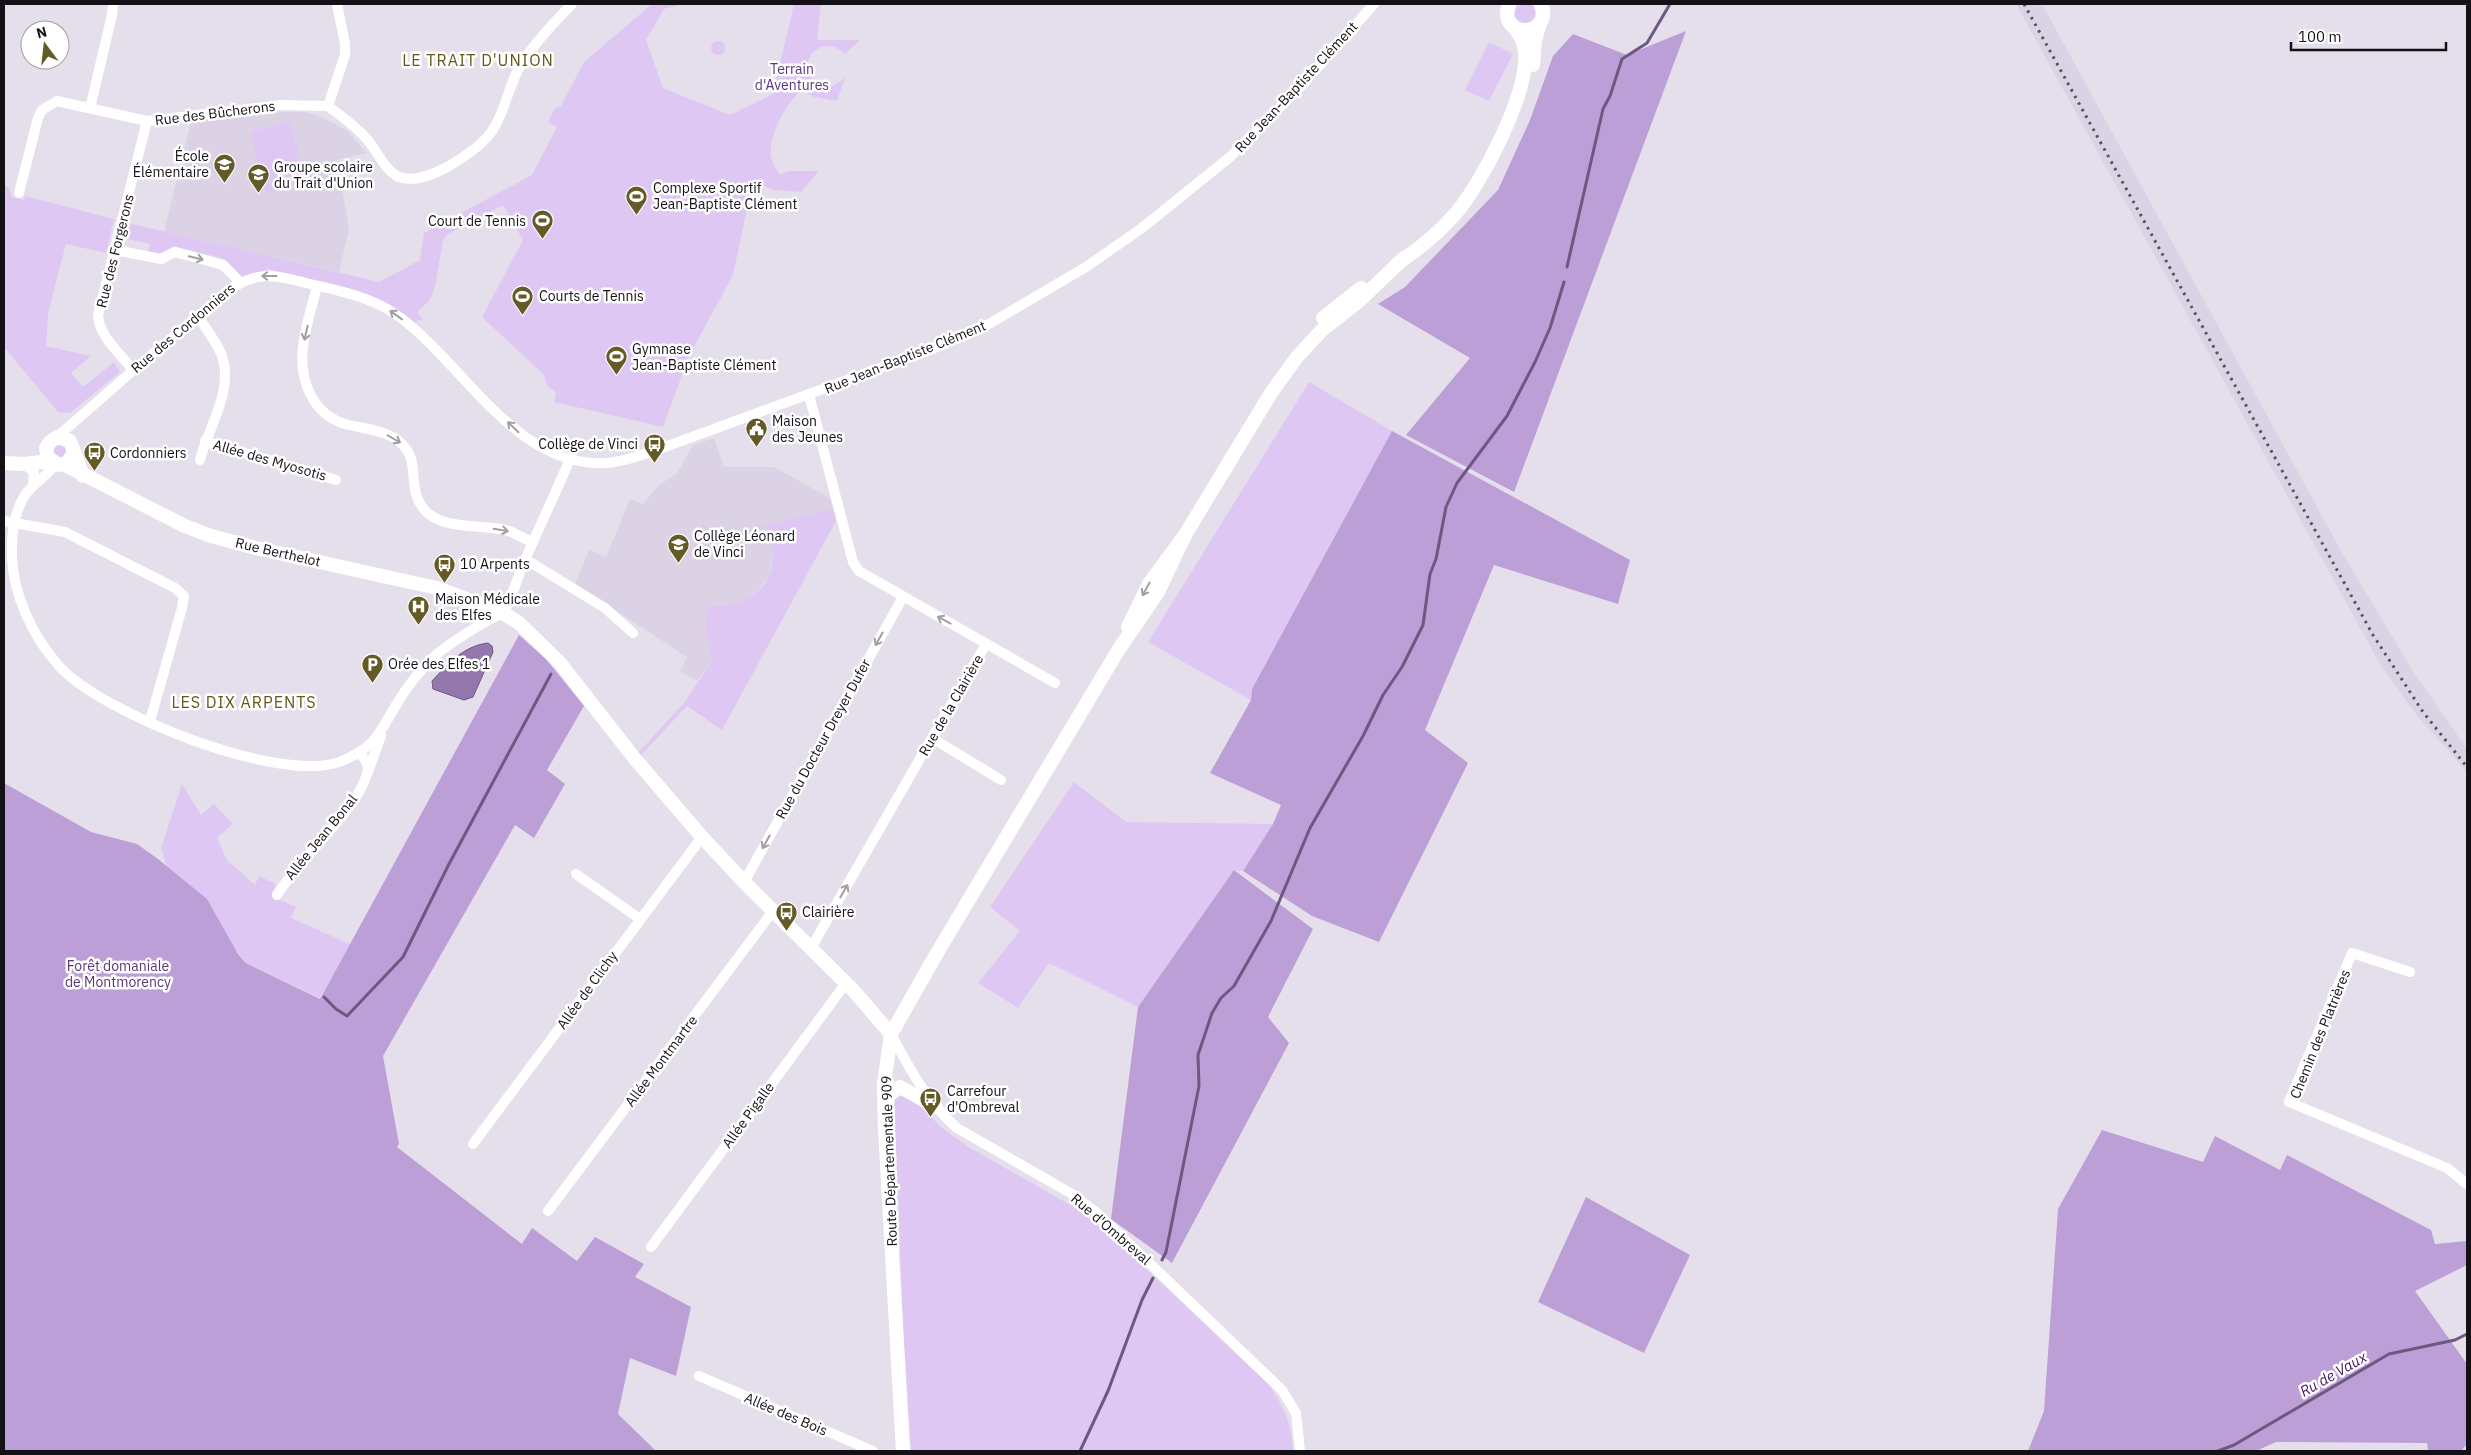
<svg xmlns="http://www.w3.org/2000/svg" width="2471" height="1455" font-family="'IBM Plex Sans',sans-serif">
  <style>
    .built { fill: #dcd2e5 }
    .green { fill: #dec8f3 }
    .forest { fill: #bc9fd7 }
    .water { fill: #9377ad; stroke: #6d587f }
    .lines { fill: none; stroke-linecap: round; stroke-linejoin: round }
    .stream { stroke: #6d587f; stroke-width: 3 }
    .street { stroke: #fff; stroke-width: 10 }
    .secondary { stroke: #fff; stroke-width: 14 }
    .rail { stroke: #57535a; stroke-width: 3; stroke-dasharray: 2.5 5; stroke-linecap: butt }
    .oneway { stroke: #a1a0a1 }
    .labels { text-anchor: middle; dominant-baseline: central; stroke-width: 5; stroke-linejoin: round; paint-order: stroke }
    .park-label { font-size: 14px; fill: #5b3579; stroke: #fff }
    .street-label { font-size: 14px; fill: #131115; stroke: #fff }
    .poi-label { font-size: 14px; fill: #131115; stroke: #fff; text-anchor: start }
    .water-label { font-size: 15px; font-style: italic; fill: #462062; stroke: #fff }
    .quarter-label { font-size: 16px; letter-spacing: 1px; fill: #64581b; stroke: #fff }
  </style>
  <rect width="100%" height="100%" fill="#e5dfeb"/>
  <g class="built">
    <polygon points="2016,4 2042,4 2340,549 2411,668 2467,749 2467,772 2414,712 2380,664"/>
    <polygon points="282,112 305,112 320,116 346,130 367,153 337,160 349,229 339,272 164,232 191,122"/>
    <polygon points="714,438 724,467 774,467 830,498 833,509 763,526 770,538 773,554 769,576 754,596 743,603 728,606 710,605 704,623 712,662 697,681 680,671 687,657 575,584 589,550 606,557 630,499 643,504 658,486 677,473 693,445"/>
  </g>
  <g class="green">
    <circle cx="1525" cy="13" r="10"/>
    <path d="M652,4H683L664,9L646,40L663,88L730,115L773,94L794,4H821L817,40H860L845,54C830,38 805,48 807,71L817,84L833,86L845,78L837,101L814,97L802,90C787,100 765,142 772,160C773,165 777,170 780,174L789,171H819L801,192L774,190L753,181L733,275L689,356L663,427L554,402L556,393L547,385L544,375L482,317L523,240L503,205L448,234L443,240L435,287L430,299L417,313L423,319L415,322L358,291L268,269L243,278L225,259L174,246L158,255L148,253L150,244L124,238L126,231L132,224L379,282L420,260L424,233L532,175L557,127L548,122L555,108L561,106L584,62Z"/>
    <circle cx="718" cy="48" r="7"/>
    <polygon points="1489,42 1513,54 1489,101 1465,90"/>
    <polygon points="290,121 306,182 266,193 250,132"/>
    <polygon points="4,184 10,190 12,197 24,200 25,196 114,219 106,253 66,244 48,313 46,346 91,356 71,373 83,387 114,362 120,372 70,413 58,412 4,347"/>
    <polygon points="1309,382 1392,431 1252,689 1251,700 1148,642"/>
    <circle cx="60" cy="451" r="6"/>
    <path d="M833,509L836,521L722,730L687,706L640,756L638,753L683,704L712,662L704,623L710,605C759,611 789,569 763,526Z"/>
    <polygon points="1074,782 1126,822 1273,824 1243,871 1234,870 1138,1007 1049,963 1018,1008 978,983 1020,931 990,907"/>
    <polygon points="182,784 201,815 214,804 233,824 217,838 227,860 255,885 259,876 276,884 271,896 296,907 291,918 350,944 320,998 247,963 169,874 161,848"/>
    <path d="M900,1095H909L942,1128L967,1146L1072,1206L1108,1233L1269,1385C1284,1406 1292,1425 1293,1451H911L903,1324L894,1098Z"/>
  </g>
  <g class="forest">
    <polygon points="1686,31 1514,492 1406,435 1470,358 1378,304 1405,287 1498,190 1530,120 1553,56 1573,34 1627,55"/>
    <polygon points="1392,431 1630,560 1618,604 1494,565 1425,730 1468,763 1379,942 1312,916 1243,871 1273,824 1281,805 1210,773 1251,700 1252,689"/>
    <polygon points="519,635 546,659 584,706 547,770 565,784 534,838 515,825 383,1056 399,1144 397,1147 522,1244 532,1228 577,1261 595,1237 644,1264 635,1277 691,1307 676,1376 630,1358 618,1414 656,1451 4,1451 4,783 91,832 137,844 158,859 207,899 238,954 246,963 320,999"/>
    <polygon points="1234,870 1313,929 1268,1017 1289,1043 1172,1263 1111,1219 1138,1007"/>
    <polygon points="2102,1130 2203,1162 2215,1136 2280,1170 2287,1155 2431,1230 2435,1244 2467,1241 2467,1265 2415,1291 2467,1364 2467,1444 2461,1451 2428,1451 2427,1443 2276,1442 2256,1451 2028,1451 2044,1411 2058,1209"/>
    <polygon points="1586,1197 1690,1255 1644,1353 1538,1302"/>
  </g>
  <path class="water" d="M488,643L492,646L493,652L473,697L464,700L433,689L432,681C448,664 463,646 488,643Z"/>
  <g class="lines">
    <g class="stream">
      <polyline points="1567,267 1603,109 1610,96 1622,59 1647,43 1670,4"/>
      <polyline points="324,997 336,1009 347,1016 403,957 449,864 551,674"/>
      <polyline points="1162,1260 1166,1252 1199,1086 1198,1055 1212,1013 1221,998 1234,986 1271,921 1310,828 1363,736 1383,695 1402,667 1423,625 1430,574 1436,559 1446,507 1457,483 1507,416 1535,362 1550,328 1564,282"/>
      <polyline points="1080,1451 1108,1391 1142,1300 1153,1278"/>
      <polyline points="2218,1451 2234,1445 2389,1354 2455,1340 2467,1334"/>
    </g>
    <g class="street">
      <path d="M328,106C341,116 355,126 366,138C377,150 383,168 397,176C422,189 478,152 492,131C505,112 508,88 519,68C533,44 553,24 572,4"/>
      <polyline points="328,106 345,55 345,44 337,4"/>
      <polyline points="90,108 112,15 113,4"/>
      <polyline points="19,193 38,118 42,110 57,101 147,121 281,105 328,106"/>
      <polyline points="115,250 161,259 175,252 223,265 240,282"/>
      <path d="M317,286C308,324 291,363 313,399C320,411 332,420 345,424C364,429 388,430 402,444C417,459 411,476 416,494C427,533 474,523 505,530C515,532 523,539 533,542"/>
      <path d="M197,316C206,328 216,341 222,356C234,390 208,428 200,460"/>
      <path d="M133,370C120,353 99,337 98,315L147,121"/>
      <polyline points="809,395 853,562 859,571 1055,683"/>
      <path d="M57,437L137,367L228,291C256,270 275,275 306,283C335,290 363,295 389,310C409,322 425,338 441,355C486,401 534,467 606,463C622,462 636,457 651,452L940,346L989,324L1086,267L1142,228L1230,157L1301,86L1374,4"/>
      <polyline points="205,441 336,480"/>
      <path d="M55,463C49,475 41,478 32,487C15,503 11,533 12,556C13,595 33,637 59,666C101,713 282,786 342,761C378,746 379,732 398,702C408,685 421,669 436,655C452,641 472,630 490,619C494,617 501,615 503,613C509,606 518,576 523,565C538,529 555,495 570,459"/>
      <polyline points="24,464 34,472 33,486"/>
      <polyline points="4,521 65,532 175,588 184,596 182,608 150,721"/>
      <polyline points="525,559 605,608 633,633"/>
      <polyline points="932,738 1001,780"/>
      <polyline points="368,772 381,736"/>
      <polyline points="576,874 640,919"/>
      <polyline points="744,882 903,597"/>
      <path d="M277,895C300,858 356,812 367,774C370,765 365,759 359,753"/>
      <polyline points="811,948 986,644"/>
      <polyline points="2410,972 2352,953 2289,1102 2447,1168 2467,1184"/>
      <path d="M891,1034C909,1068 928,1103 957,1128L1072,1194L1097,1213L1282,1390L1296,1413L1300,1451"/>
      <polyline points="473,1144 702,837"/>
      <polyline points="548,1211 773,911"/>
      <polyline points="651,1247 846,983"/>
      <polyline points="699,1376 873,1451"/>
    </g>
    <g class="secondary">
      <path d="M1509,4C1496,40 1555,37 1541,4"/>
      <polyline points="1533,65 1535,40 1540,23"/>
      <path d="M1398,263C1419,249 1439,233 1456,213C1482,183 1528,94 1525,54C1525,43 1520,34 1513,26"/>
      <polyline points="1323,318 1361,288"/>
      <polyline points="74,453 67,463 59,465 48,458 46,448 50,442 57,437 70,441 83,476"/>
      <polyline points="4,463 24,464 51,461"/>
      <polyline points="63,464 185,526 211,536 256,548 437,588 503,613 519,623 560,663 635,759 702,837 744,882 853,990 891,1034"/>
      <polyline points="1128,627 1149,584 1185,535 1271,393 1297,357 1322,330 1359,301 1404,258"/>
      <polyline points="887,1106 888,1096 900,1087 936,1107"/>
      <polyline points="903,1451 885,1129 884,1084 891,1034 937,953 1119,649 1158,592 1185,535"/>
    </g>
    <polyline class="rail" points="2024,4 2373,635 2423,712 2467,767"/>
  </g>
  <defs><path id="oneway-shaft" d="M-6 0H5M1.5-3L5.5 0L1.5 3" fill="none" stroke-width="1.6" stroke-linecap="round" stroke-linejoin="round" transform="scale(1.25)"/></defs>
  <g class="oneway">
    <use href="#oneway-shaft" transform="translate(196 258) rotate(14)"/>
    <use href="#oneway-shaft" transform="translate(269 276) rotate(180)"/>
    <use href="#oneway-shaft" transform="translate(396 315) rotate(-144)"/>
    <use href="#oneway-shaft" transform="translate(306 333) rotate(103)"/>
    <use href="#oneway-shaft" transform="translate(513 427) rotate(-136)"/>
    <use href="#oneway-shaft" transform="translate(394 439) rotate(30)"/>
    <use href="#oneway-shaft" transform="translate(501 530) rotate(9)"/>
    <use href="#oneway-shaft" transform="translate(1146 589) rotate(119)"/>
    <use href="#oneway-shaft" transform="translate(944 620) rotate(-151)"/>
    <use href="#oneway-shaft" transform="translate(879 639) rotate(119)"/>
    <use href="#oneway-shaft" transform="translate(766 842) rotate(119)"/>
    <use href="#oneway-shaft" transform="translate(844 891) rotate(-60)"/>
  </g>
  <defs>
    <symbol id="school-pin" viewBox="-11 -11 22 30"><path d="M0 17L-7.5 6A9.5 9.5 0 1 1 7.5 6Z" fill="#645a26" stroke="#fff"/><path d="M0-5L7-2L0 1L-7-2ZM-4 1L0 2.5L4 1V4Q0 6-4 4Z" fill="#fff"/></symbol>
    <symbol id="stadium-pin" viewBox="-11 -11 22 30"><path d="M0 17L-7.5 6A9.5 9.5 0 1 1 7.5 6Z" fill="#645a26" stroke="#fff"/><path d="M0-5a6.5 5 0 1 0 0 10a6.5 5 0 1 0 0-10ZM-3.5-1.8h7v3.6h-7Z" fill="#fff"/></symbol>
    <symbol id="civic-pin" viewBox="-11 -11 22 30"><path d="M0 17L-7.5 6A9.5 9.5 0 1 1 7.5 6Z" fill="#645a26" stroke="#fff"/><path d="M-.6-6.5H3V-4.5H.6V-3L4-1V1h2V6H-6V1h2V-1L-.6-3ZM-1.2 2.5V6h2.4V2.5Z" fill="#fff"/></symbol>
    <symbol id="bus-pin" viewBox="-11 -11 22 30"><path d="M0 17L-7.5 6A9.5 9.5 0 1 1 7.5 6Z" fill="#645a26" stroke="#fff"/><path d="M-5-6H5V4H4V6H2V4H-2V6H-4V4H-5ZM-3.5-4V0h7V-4ZM-3.5 1.2v1.5H-2V1.2ZM2 1.2v1.5H3.5V1.2Z" fill="#fff"/></symbol>
    <symbol id="hospital-pin" viewBox="-11 -11 22 30"><path d="M0 17L-7.5 6A9.5 9.5 0 1 1 7.5 6Z" fill="#645a26" stroke="#fff"/><path d="M-5-5h3v3.5h4V-5h3V5h-3V1.5h-4V5h-3Z" fill="#fff"/></symbol>
    <symbol id="parking-pin" viewBox="-11 -11 22 30"><path d="M0 17L-7.5 6A9.5 9.5 0 1 1 7.5 6Z" fill="#645a26" stroke="#fff"/><path d="M-3.5-5.5H1a3.5 3.5 0 0 1 0 7H-1V5.5H-3.5ZM-1-3.4V-.6H.8a1.4 1.4 0 0 0 0-2.8Z" fill="#fff"/></symbol>
  </defs>
  <g fill-rule="evenodd">
    <use href="#school-pin" x="212" y="152" width="25" height="34"/>
    <use href="#school-pin" x="246" y="162" width="25" height="34"/>
    <use href="#stadium-pin" x="624" y="184" width="25" height="34"/>
    <use href="#stadium-pin" x="530" y="208" width="25" height="34"/>
    <use href="#stadium-pin" x="510" y="284" width="25" height="34"/>
    <use href="#stadium-pin" x="604" y="344" width="25" height="34"/>
    <use href="#civic-pin" x="744" y="416" width="25" height="34"/>
    <use href="#bus-pin" x="642" y="432" width="25" height="34"/>
    <use href="#bus-pin" x="82" y="440" width="25" height="34"/>
    <use href="#school-pin" x="666" y="532" width="25" height="34"/>
    <use href="#bus-pin" x="432" y="552" width="25" height="34"/>
    <use href="#hospital-pin" x="406" y="594" width="25" height="34"/>
    <use href="#parking-pin" x="360" y="652" width="25" height="34"/>
    <use href="#bus-pin" x="774" y="900" width="25" height="34"/>
    <use href="#bus-pin" x="918" y="1086" width="25" height="34"/>
  </g>
  <g class="labels">
    <g class="park-label">
      <text x="792" y="69">Terrain<tspan x="792" dy="16">d'Aventures</tspan></text>
      <text x="118" y="966">Forêt domaniale<tspan x="118" dy="16">de Montmorency</tspan></text>
    </g>
    <g class="street-label">
      <text transform="translate(1296 87) rotate(-47)">Rue Jean-Baptiste Clément</text>
      <text transform="translate(215 113) rotate(-7)">Rue des Bûcherons</text>
      <text transform="translate(115 251) rotate(-76)">Rue des Forgerons</text>
      <text transform="translate(183 328) rotate(-40)">Rue des Cordonniers</text>
      <text transform="translate(905 357) rotate(-22)">Rue Jean-Baptiste Clément</text>
      <text transform="translate(270 460) rotate(16)">Allée des Myosotis</text>
      <text transform="translate(278 552) rotate(13)">Rue Berthelot</text>
      <text transform="translate(951 705) rotate(-60)">Rue de la Clairière</text>
      <text transform="translate(823 739) rotate(-61)">Rue du Docteur Dreyer Dufer</text>
      <text transform="translate(321 837) rotate(-51)">Allée Jean Bonal</text>
      <text transform="translate(587 990) rotate(-54)">Allée de Clichy</text>
      <text transform="translate(2320 1034) rotate(-68)">Chemin des Platrières</text>
      <text transform="translate(661 1061) rotate(-53)">Allée Montmartre</text>
      <text transform="translate(748 1115) rotate(-54)">Allée Pigalle</text>
      <text transform="translate(889 1161) rotate(-92)">Route Départementale 909</text>
      <text transform="translate(1111 1229) rotate(41)">Rue d'Ombreval</text>
      <text transform="translate(786 1414) rotate(23)">Allée des Bois</text>
    </g>
    <g class="poi-label">
      <text x="209" y="156" text-anchor="end">École<tspan x="209" dy="16">Élémentaire</tspan></text>
      <text x="274" y="167">Groupe scolaire<tspan x="274" dy="16">du Trait d'Union</tspan></text>
      <text x="653" y="188">Complexe Sportif<tspan x="653" dy="16">Jean-Baptiste Clément</tspan></text>
      <text x="526" y="221" text-anchor="end">Court de Tennis</text>
      <text x="539" y="296">Courts de Tennis</text>
      <text x="632" y="349">Gymnase<tspan x="632" dy="16">Jean-Baptiste Clément</tspan></text>
      <text x="772" y="421">Maison<tspan x="772" dy="16">des Jeunes</tspan></text>
      <text x="638" y="444" text-anchor="end">Collège de Vinci</text>
      <text x="110" y="453">Cordonniers</text>
      <text x="694" y="536">Collège Léonard<tspan x="694" dy="16">de Vinci</tspan></text>
      <text x="460" y="564">10 Arpents</text>
      <text x="435" y="599">Maison Médicale<tspan x="435" dy="16">des Elfes</tspan></text>
      <text x="388" y="664">Orée des Elfes 1</text>
      <text x="802" y="912">Clairière</text>
      <text x="947" y="1091">Carrefour<tspan x="947" dy="16">d'Ombreval</tspan></text>
    </g>
    <g class="water-label">
      <text transform="translate(2333 1374) rotate(-30)">Ru de Vaux</text>
    </g>
    <g class="quarter-label">
      <text x="478" y="60">LE TRAIT D'UNION</text>
      <text x="244" y="702">LES DIX ARPENTS</text>
    </g>
  </g>
  <rect width="2471" height="1455" fill="none" stroke="#131115" stroke-width="10"/>
  <g transform="translate(45 45) rotate(345)"><circle r="24" fill="#ffffff" stroke="#a1a0a1"/>
  <path d="M0-4L9 19L0 12L-9 19Z" fill="#645a26"/>
  <text y="-8" font-size="14" font-weight="bold" text-anchor="middle" fill="#131115">N</text>
  </g>
  <path d="M2291 42v8h155v-8" fill="none" stroke="#131115" stroke-width="2.5"/>
  <text x="2298" y="42" font-size="15" fill="#131115" stroke="#ffffff" stroke-width="4" paint-order="stroke">100 m</text>
</svg>
